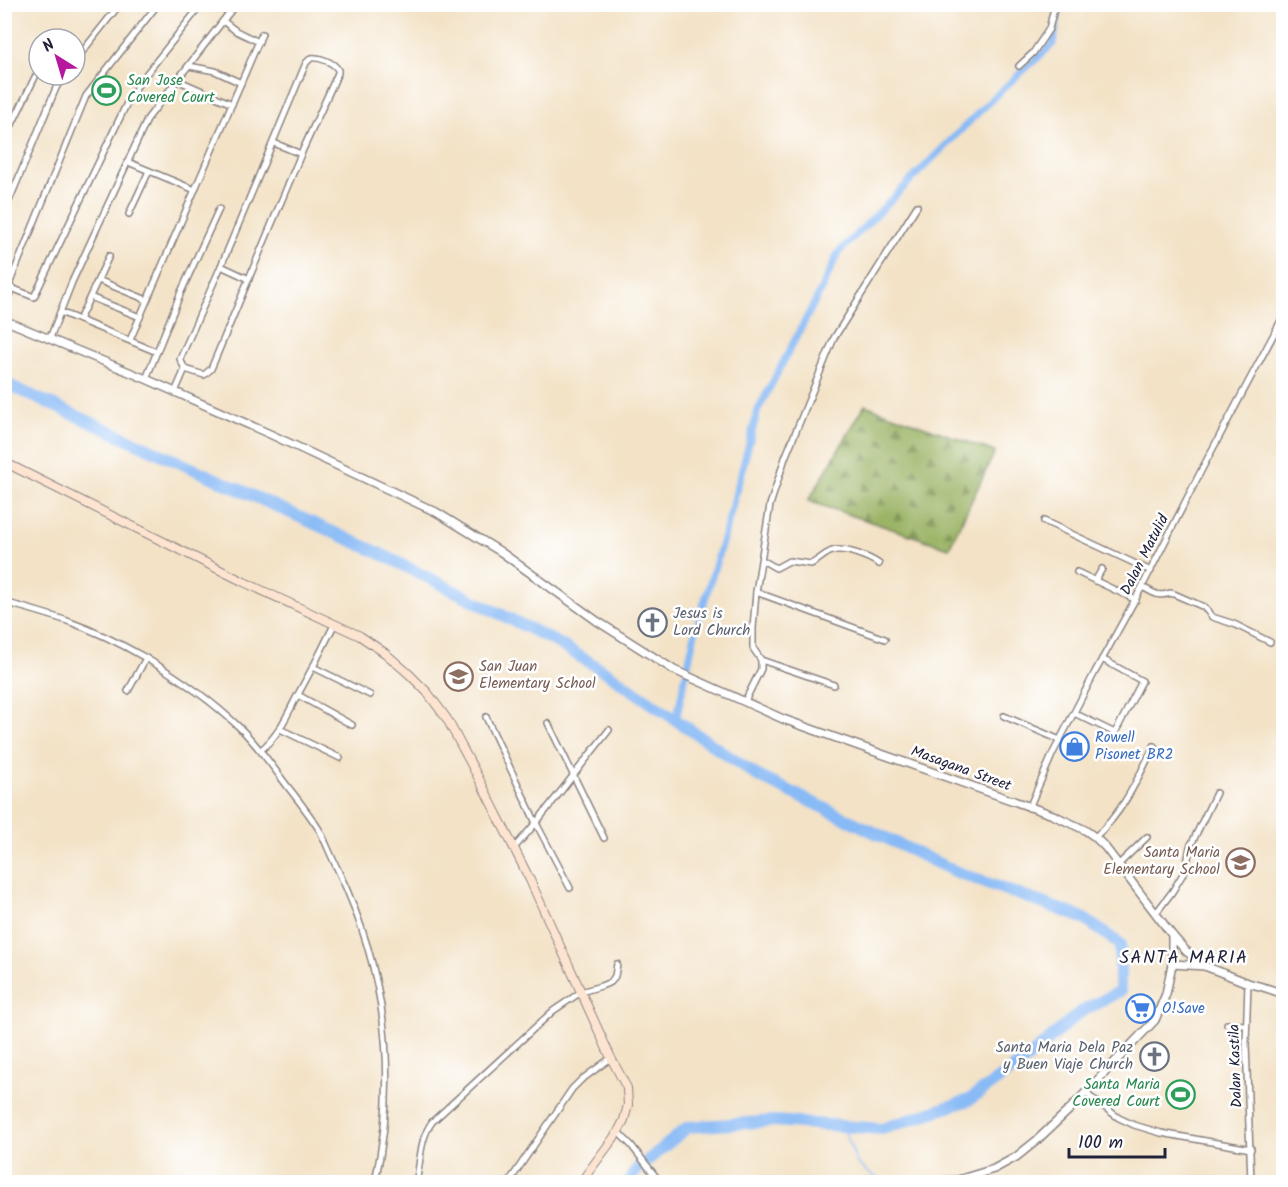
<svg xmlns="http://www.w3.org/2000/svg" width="1288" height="1187" font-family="Kalam,sans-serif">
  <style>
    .forest { fill: url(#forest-firs); stroke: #5e6b50; stroke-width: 1.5 }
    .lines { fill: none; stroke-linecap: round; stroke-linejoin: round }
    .stream { stroke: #88baf5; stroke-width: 2 }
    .canal { stroke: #88baf5; stroke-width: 7 }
    .river { stroke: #88baf5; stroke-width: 12 }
    .minor-casing { stroke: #8a8280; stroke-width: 8 }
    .tertiary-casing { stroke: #8a8280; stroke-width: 10 }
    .secondary-casing { stroke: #8a8280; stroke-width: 10 }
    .minor { stroke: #fff; stroke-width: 5 }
    .tertiary { stroke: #fff; stroke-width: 7 }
    .secondary { stroke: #fde4d1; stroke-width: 8 }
    .labels { text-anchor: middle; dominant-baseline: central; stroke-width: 5; stroke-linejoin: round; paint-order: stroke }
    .leisure-label { font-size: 15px; fill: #27864d; stroke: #fff; text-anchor: start }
    .street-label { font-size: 15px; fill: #22223b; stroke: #fff }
    .worship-label { font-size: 15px; fill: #5b616d; stroke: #fff; text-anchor: start }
    .education-label { font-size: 15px; fill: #785e54; stroke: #fff; text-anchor: start }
    .shop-label { font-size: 15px; fill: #366cbe; stroke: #fff; text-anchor: start }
    .quarter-label { font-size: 18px; letter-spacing: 1.5px; fill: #22223b; stroke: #fff }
  </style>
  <defs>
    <pattern id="forest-firs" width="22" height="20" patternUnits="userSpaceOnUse" patternTransform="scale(1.5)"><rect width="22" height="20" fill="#9bb466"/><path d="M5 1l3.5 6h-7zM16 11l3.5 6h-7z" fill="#7e9255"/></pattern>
  </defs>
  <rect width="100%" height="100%" fill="#fff"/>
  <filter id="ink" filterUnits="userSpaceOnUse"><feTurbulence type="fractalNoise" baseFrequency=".0167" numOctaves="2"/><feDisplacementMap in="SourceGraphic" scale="12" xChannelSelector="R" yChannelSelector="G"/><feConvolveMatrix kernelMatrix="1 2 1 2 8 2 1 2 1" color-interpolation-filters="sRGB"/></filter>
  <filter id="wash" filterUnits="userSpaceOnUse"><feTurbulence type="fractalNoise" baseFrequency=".008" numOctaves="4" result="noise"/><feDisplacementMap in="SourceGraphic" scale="24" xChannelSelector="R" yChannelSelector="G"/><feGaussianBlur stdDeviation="1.35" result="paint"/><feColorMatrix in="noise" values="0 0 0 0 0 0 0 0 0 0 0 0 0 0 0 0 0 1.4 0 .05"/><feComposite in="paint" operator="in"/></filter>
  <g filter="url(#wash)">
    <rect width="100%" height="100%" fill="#f3e2c6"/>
    <polygon class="forest" points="865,405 995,452 949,548 808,501"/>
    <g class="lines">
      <polyline class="stream" points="843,1126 857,1163 866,1171 880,1180"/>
      <polyline class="canal" points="676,720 695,633 727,526 758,410 821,290 838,253 994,97 1053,44 1060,4"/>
      <polyline class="river" points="4,383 379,553 556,642 609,674 756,775 954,871 1083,918 1120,944 1120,991 1079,1013 1028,1058 969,1100 882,1129 774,1121 688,1127 636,1170 629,1182"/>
    </g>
  </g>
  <g filter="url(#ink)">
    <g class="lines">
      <defs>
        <g id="minor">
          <polyline points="223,21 236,31 259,42"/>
          <path d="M311,58C319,57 334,62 338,70V73L301,154L211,369L204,375L185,369L180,359L221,266L306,63Z"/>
          <polyline points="75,61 120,4"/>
          <polyline points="189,66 215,71 241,83"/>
          <polyline points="1019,66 1033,53 1049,29 1055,4"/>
          <polyline points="177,80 232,104"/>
          <polyline points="4,141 35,77"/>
          <polyline points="274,143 301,154"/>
          <polyline points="128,162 195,190"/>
          <polyline points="4,213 56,88 63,75"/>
          <polyline points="129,214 149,171"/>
          <polyline points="221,266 249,279"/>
          <polyline points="98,280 147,300"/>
          <polyline points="4,285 34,297 127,103 139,83 202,4"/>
          <polyline points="8,287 86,96 158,4"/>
          <polyline points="90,297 140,317"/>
          <polyline points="4,307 12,288"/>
          <polyline points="60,312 157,352"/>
          <polyline points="79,320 109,256"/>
          <polyline points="50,338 72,282 148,118 236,4"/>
          <polyline points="130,340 262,34"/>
          <polyline points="146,379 181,292 219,209"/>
          <polyline points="175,392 185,369"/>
          <polyline points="1044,521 1151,571"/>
          <path d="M762,560L776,568L789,561L811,564C818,561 824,554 832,551C844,547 869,557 879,564"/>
          <polyline points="1077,572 1136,600"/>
          <polyline points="1095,581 1102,569"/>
          <path d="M1142,587C1153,592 1158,598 1170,593L1174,594L1204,607L1212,617L1234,624L1270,642"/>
          <polyline points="756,592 885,639"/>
          <path d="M4,602C26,608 48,614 70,622C92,630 123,645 144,657C176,676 212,701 239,727C258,745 272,766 288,787C299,801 310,815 320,831C326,843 331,856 337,868C385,968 399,1074 375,1182"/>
          <polyline points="761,660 834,685"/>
          <polyline points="313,667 370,695"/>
          <polyline points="128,691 146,658"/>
          <polyline points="298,695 352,725"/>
          <polyline points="745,701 761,669 761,660 753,648 753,628 756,592 770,505 785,458 834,338 917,206"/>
          <polyline points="1074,713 1115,733 1142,681 1102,659"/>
          <polyline points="1004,716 1060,740"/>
          <polyline points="486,717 536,823 570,888"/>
          <polyline points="548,723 604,838"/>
          <polyline points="280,729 340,758"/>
          <path d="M261,750C277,737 286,718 295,700C309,675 322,650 334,625"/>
          <polyline points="1029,808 1053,753 1095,672 1142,587 1202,469 1284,315"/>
          <path d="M1095,837C1123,813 1138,778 1154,746"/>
          <polyline points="514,848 536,823 609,730"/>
          <polyline points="1119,864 1147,837"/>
          <polyline points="1156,913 1172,892 1186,869 1190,847 1216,793"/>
          <polyline points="1248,983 1246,1043 1251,1182"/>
          <polyline points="1227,1024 1246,1025"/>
          <polyline points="1085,1093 1119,1118 1134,1125 1161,1133 1251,1149"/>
          <polyline points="618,1132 631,1145 660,1182"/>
          <path d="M416,1182C421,1162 419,1140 432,1122L553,1011L581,992L601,986L611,982L615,976L617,964"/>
          <polyline points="509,1182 572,1089 581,1080 611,1058"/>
        </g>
        <g id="tertiary">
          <polyline points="4,320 146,379 272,435 436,512 501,552 597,621 674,670 783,719 1053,815 1085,830 1095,837 1105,847 1172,935 1186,951 1205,966"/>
          <polyline points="1172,964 1205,966 1248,983 1266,988 1284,994"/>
          <polyline points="927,1182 958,1180 994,1169 1016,1157 1036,1141 1069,1110 1155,1020 1166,994 1172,964 1172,935"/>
        </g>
        <polyline id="secondary" points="4,462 244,582 360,636 385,653 409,674 427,692 447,719 478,777 514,848 530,880 611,1058 627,1088 628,1105 624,1120 618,1132 581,1182"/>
      </defs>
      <use href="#minor" class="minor-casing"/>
      <use href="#tertiary" class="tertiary-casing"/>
      <use href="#secondary" class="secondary-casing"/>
      <use href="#minor" class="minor"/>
      <use href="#tertiary" class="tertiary"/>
      <use href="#secondary" class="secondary"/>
    </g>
  </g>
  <defs>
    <symbol id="stadium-ring" viewBox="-11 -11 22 22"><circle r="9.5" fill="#fff" stroke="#2e9e5b" stroke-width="1.5"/><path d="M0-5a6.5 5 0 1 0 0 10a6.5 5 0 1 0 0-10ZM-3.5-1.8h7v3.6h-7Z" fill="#2e9e5b"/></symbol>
    <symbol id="church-ring" viewBox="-11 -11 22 22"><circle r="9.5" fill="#fff" stroke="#6b7280" stroke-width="1.5"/><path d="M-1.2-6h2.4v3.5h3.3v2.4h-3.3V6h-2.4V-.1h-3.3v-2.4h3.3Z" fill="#6b7280"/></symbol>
    <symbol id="school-ring" viewBox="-11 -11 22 22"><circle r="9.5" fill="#fff" stroke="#8d6e63" stroke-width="1.5"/><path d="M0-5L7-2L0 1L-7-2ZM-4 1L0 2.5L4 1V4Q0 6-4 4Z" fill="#8d6e63"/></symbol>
    <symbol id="shop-ring" viewBox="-11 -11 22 22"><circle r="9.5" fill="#fff" stroke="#3f7fe0" stroke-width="1.5"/><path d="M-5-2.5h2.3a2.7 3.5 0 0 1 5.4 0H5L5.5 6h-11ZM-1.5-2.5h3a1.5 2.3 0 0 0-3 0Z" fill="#3f7fe0"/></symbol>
    <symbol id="supermarket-ring" viewBox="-11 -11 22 22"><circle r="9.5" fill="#fff" stroke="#3f7fe0" stroke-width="1.5"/><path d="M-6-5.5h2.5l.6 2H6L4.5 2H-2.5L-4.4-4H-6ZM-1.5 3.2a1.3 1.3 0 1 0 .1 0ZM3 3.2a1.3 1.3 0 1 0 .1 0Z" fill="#3f7fe0"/></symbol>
  </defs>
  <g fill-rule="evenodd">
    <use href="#stadium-ring" x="90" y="74" width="33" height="33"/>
    <use href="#church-ring" x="636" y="606" width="33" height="33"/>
    <use href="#school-ring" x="442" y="660" width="33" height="33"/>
    <use href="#shop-ring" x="1058" y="730" width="33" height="33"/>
    <use href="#school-ring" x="1224" y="846" width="33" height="33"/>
    <use href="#supermarket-ring" x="1124" y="992" width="33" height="33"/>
    <use href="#church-ring" x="1138" y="1040" width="33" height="33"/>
    <use href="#stadium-ring" x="1164" y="1078" width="33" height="33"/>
  </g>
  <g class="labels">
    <g class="leisure-label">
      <text x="127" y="81">San Jose<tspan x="127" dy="17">Covered Court</tspan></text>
      <text x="1160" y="1085" text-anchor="end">Santa Maria<tspan x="1160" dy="17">Covered Court</tspan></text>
    </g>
    <g class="street-label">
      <text transform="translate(1145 555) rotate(-63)">Dalan Matulid</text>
      <text transform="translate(961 769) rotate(20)">Masagana Street</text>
      <text transform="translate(1236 1066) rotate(-92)">Dalan Kastila</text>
    </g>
    <g class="worship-label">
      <text x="673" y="614">Jesus is<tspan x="673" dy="17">Lord Church</tspan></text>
      <text x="1133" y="1048" text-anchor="end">Santa Maria Dela Paz<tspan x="1133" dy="17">y Buen Viaje Church</tspan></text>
    </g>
    <g class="education-label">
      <text x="479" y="667">San Juan<tspan x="479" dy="17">Elementary School</tspan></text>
      <text x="1220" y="853" text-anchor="end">Santa Maria<tspan x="1220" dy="17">Elementary School</tspan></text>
    </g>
    <g class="shop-label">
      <text x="1095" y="738">Rowell<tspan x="1095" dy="17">Pisonet BR2</tspan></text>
      <text x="1162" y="1009">O!Save</text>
    </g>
    <g class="quarter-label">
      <text x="1184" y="958">SANTA MARIA</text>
    </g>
  </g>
  <rect width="1288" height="1187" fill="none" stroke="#fff" stroke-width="24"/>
  <g transform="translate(57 57) rotate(323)"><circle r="28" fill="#ffffff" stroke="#a7a7b1" stroke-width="1.5"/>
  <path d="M0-4.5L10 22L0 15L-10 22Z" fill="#b5179e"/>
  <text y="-9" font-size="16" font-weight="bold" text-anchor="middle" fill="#22223b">N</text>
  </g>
  <path d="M1069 1148v9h96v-9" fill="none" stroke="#22223b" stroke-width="3"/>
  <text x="1078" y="1148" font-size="18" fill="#22223b" stroke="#ffffff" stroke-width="4.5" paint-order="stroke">100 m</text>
</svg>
